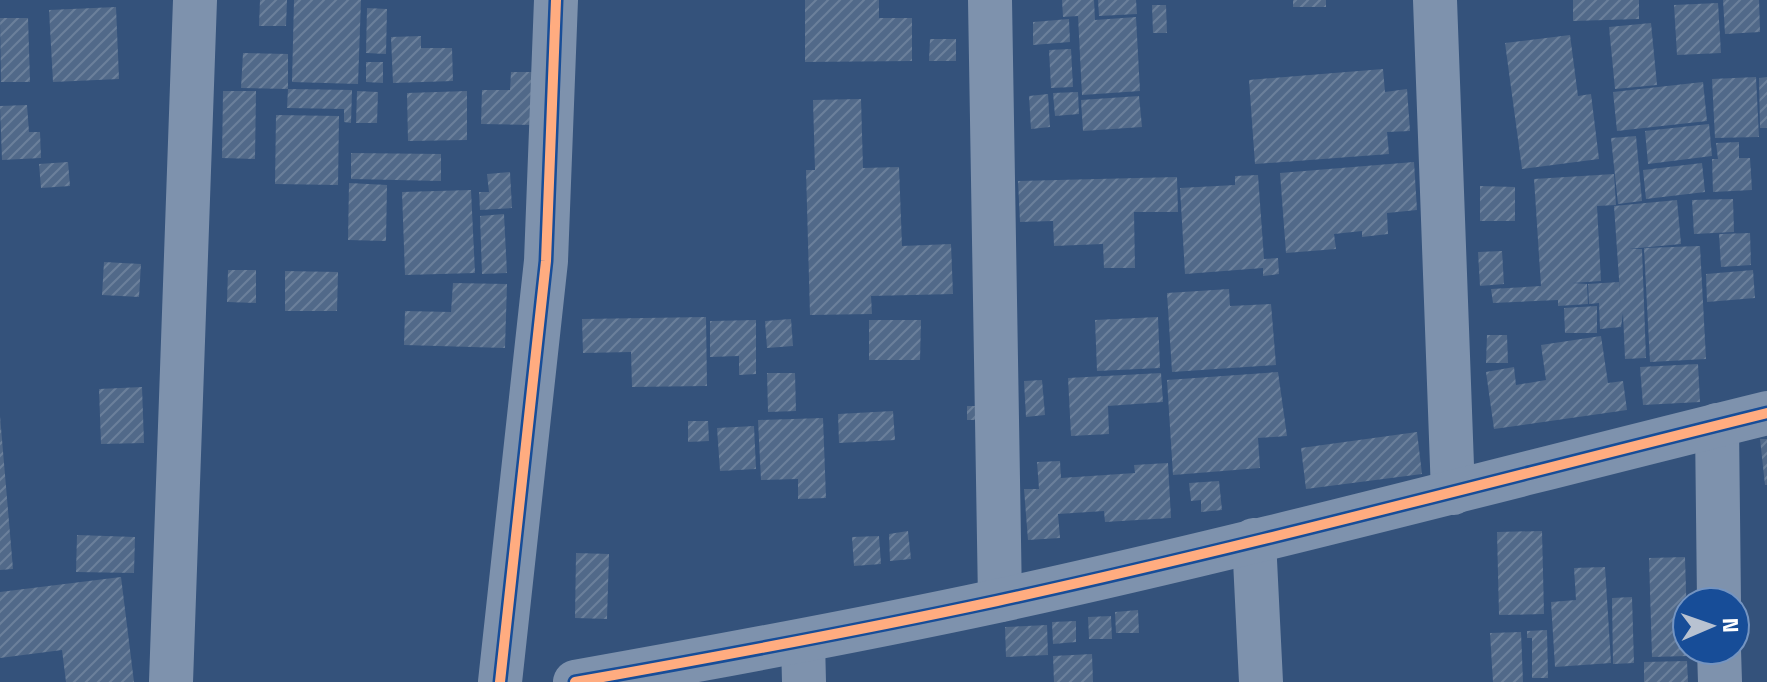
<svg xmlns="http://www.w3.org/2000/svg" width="1767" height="682" font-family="'Titillium Web',sans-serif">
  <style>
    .building { fill: url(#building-hatch) }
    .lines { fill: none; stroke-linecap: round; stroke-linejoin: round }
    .minor { stroke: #7e92ad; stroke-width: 44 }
    .cycleway-casing { stroke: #174d98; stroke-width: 15 }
    .cycleway { stroke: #ffac80; stroke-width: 10 }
  </style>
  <defs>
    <pattern id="building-hatch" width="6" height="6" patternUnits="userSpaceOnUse" patternTransform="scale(2)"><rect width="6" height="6" fill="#516989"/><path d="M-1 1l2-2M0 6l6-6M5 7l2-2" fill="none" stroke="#6b809b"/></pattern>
  </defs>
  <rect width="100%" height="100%" fill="#34527b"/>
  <g class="building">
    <polygon points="260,0 287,0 286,26 259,26"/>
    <polygon points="294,0 361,0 358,84 292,82"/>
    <polygon points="805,0 879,0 879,18 912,18 912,61 805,62"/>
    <polygon points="1062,0 1094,0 1095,20 1136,17 1140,91 1082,95 1078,16 1063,17"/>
    <polygon points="1098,0 1136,0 1137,14 1099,16"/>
    <rect x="1293" y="0" width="33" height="7"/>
    <polygon points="1573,0 1639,0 1639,19 1573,21"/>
    <polygon points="1723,0 1759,0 1760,32 1725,34"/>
    <polygon points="1718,3 1721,53 1677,55 1674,5"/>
    <polygon points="1152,5 1166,5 1167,33 1153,33"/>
    <polygon points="116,7 119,79 53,82 49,10"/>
    <polygon points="367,8 387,9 386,54 366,53"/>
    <polygon points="0,18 28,18 30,82 1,82"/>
    <polygon points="1069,19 1070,42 1033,45 1033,22"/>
    <polygon points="1651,23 1657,85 1615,89 1609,27"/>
    <polygon points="1570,35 1578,96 1591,94 1599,159 1522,169 1505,43"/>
    <polygon points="421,36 421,48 452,48 453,81 393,83 391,37"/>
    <polygon points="930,39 956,39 956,61 929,61"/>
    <polygon points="1071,49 1073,87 1051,88 1049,50"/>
    <polygon points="243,53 288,54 288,89 352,90 351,123 344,122 344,109 287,108 288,89 241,88"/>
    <polygon points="366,62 383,62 383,83 366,82"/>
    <polygon points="1383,69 1385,92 1407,89 1410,131 1387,132 1389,154 1255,164 1249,80"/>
    <polygon points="511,72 533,72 532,125 481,124 482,90 510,90"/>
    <polygon points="1756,77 1759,137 1715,138 1712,79"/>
    <polygon points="1767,77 1767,128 1760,128 1759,78"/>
    <polygon points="1703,82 1707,121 1617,131 1613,92"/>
    <polygon points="223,91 256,91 255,159 222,158"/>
    <polygon points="357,91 378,92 377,123 356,123"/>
    <polygon points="467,91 467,140 408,141 407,93"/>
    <polygon points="1078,92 1079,114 1055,116 1053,93"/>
    <polygon points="1048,94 1050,127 1031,129 1029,96"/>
    <polygon points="1139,96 1142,127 1083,131 1081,100"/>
    <polygon points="861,99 863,168 899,167 902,246 951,244 953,294 871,296 872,314 810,315 806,170 815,170 813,100"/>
    <polygon points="27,105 29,132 40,132 41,158 2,160 0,106"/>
    <polygon points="276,115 339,116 338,185 275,184"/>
    <polygon points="1709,124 1712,156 1648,164 1645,131"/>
    <polygon points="1636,136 1642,201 1618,204 1611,138"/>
    <polygon points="1739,142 1739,158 1750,158 1752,190 1713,192 1712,159 1718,159 1716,143"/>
    <polygon points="351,153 441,154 441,181 351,179"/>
    <polygon points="68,162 70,186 41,188 39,164"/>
    <polygon points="1414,162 1417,210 1387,213 1388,234 1362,237 1362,231 1334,234 1336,249 1286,253 1280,173"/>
    <polygon points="1702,163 1705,192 1646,199 1643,170"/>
    <polygon points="510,172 512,208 480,210 479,192 489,192 487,174"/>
    <polygon points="1614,174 1616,205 1597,206 1601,281 1572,283 1587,284 1588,304 1558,306 1558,300 1493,303 1491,289 1541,286 1534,179"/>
    <polygon points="1258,175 1264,259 1278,258 1279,274 1263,276 1263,268 1185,274 1180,188 1235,185 1235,176"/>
    <polygon points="1177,177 1178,212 1134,212 1135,268 1104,268 1103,244 1054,246 1053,221 1020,222 1018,181"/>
    <polygon points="349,183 387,185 386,241 348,240"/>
    <polygon points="1480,186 1515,187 1515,221 1480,221"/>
    <polygon points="471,190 475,273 405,275 402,192"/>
    <polygon points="1733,199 1734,232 1694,234 1692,200"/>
    <polygon points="1677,200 1681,244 1629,249 1642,249 1646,358 1625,359 1623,313 1621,327 1600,329 1599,303 1589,304 1588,284 1619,282 1621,308 1614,206"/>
    <polygon points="504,214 507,273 482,274 480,216"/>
    <polygon points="1750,233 1751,265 1721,267 1719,234"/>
    <polygon points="1700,246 1706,359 1650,362 1644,248"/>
    <polygon points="1502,251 1504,284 1480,286 1478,252"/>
    <polygon points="104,262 141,264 139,297 102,295"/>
    <polygon points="228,270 256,270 256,303 227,302"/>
    <polygon points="1753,270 1755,298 1707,302 1706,274"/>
    <polygon points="285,271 338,272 337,311 285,311"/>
    <polygon points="453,283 507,284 505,348 404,345 405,311 451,312"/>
    <polygon points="1229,289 1230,306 1271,304 1276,365 1172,372 1167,293"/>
    <polygon points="1597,306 1597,333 1565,333 1564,308"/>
    <polygon points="706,317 707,386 632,387 631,352 583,353 582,319"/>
    <polygon points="1158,317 1160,368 1097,371 1095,320"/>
    <polygon points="791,319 793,346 767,348 765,321"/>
    <polygon points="756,320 756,374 739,375 739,356 710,357 710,321"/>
    <polygon points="869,320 921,320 920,360 869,360"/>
    <polygon points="1487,335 1507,335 1508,363 1486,363"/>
    <polygon points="1601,336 1608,383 1623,381 1627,410 1494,429 1486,372 1514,367 1516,385 1546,380 1541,345"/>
    <polygon points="1698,364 1700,402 1643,405 1640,367"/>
    <polygon points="1278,372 1287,436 1258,438 1260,468 1173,475 1167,380"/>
    <polygon points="767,373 795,373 796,411 768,412"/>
    <polygon points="1161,373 1163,402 1108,406 1109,434 1071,436 1068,378"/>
    <polygon points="1042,380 1045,415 1026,417 1024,381"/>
    <polygon points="142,387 144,443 101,444 99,389"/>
    <polygon points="967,406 983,406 982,420 967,420"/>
    <polygon points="893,411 895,440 839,443 838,414"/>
    <polygon points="0,416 13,569 0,570"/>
    <polygon points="823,418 826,498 798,499 798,479 761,480 758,420"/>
    <polygon points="688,421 708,421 709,441 688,442"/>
    <polygon points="754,426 756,469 720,471 717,428"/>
    <polygon points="1417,432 1422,474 1306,489 1301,448"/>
    <polygon points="1760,439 1767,439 1767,485 1765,485"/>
    <polygon points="1060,461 1061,478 1135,473 1134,465 1168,463 1171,518 1105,522 1104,511 1058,514 1060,538 1028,540 1024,489 1039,489 1037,462"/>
    <polygon points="1219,481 1222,510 1201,512 1201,500 1191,501 1189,483"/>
    <polygon points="908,531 911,559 890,561 889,534"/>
    <polygon points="1542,531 1544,614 1499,615 1497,532"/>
    <polygon points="77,535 135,537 134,573 76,572"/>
    <polygon points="879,536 881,564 854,566 852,537"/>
    <polygon points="576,553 609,554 607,619 575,618"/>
    <polygon points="1685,557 1688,656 1652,657 1649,558"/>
    <polygon points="1605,567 1611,663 1555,667 1551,602 1576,600 1574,568"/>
    <polygon points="121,577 134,682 66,682 62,650 0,658 0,592"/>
    <polygon points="1632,597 1634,663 1613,664 1612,598"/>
    <polygon points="1138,610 1139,633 1116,633 1115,612"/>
    <polygon points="1111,616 1112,639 1089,639 1088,617"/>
    <polygon points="1076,621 1076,642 1053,644 1052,622"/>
    <polygon points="1047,625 1048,655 1006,657 1005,627"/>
    <polygon points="1547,630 1548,678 1532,678 1532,638 1527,638 1527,631"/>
    <polygon points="1521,632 1523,682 1493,682 1490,633"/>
    <polygon points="1092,654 1093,682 1054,682 1053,656"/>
    <polygon points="1687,661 1688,682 1644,682 1644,662"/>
  </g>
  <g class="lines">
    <g class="minor">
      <polyline points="990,0 1000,600"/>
      <polyline points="1435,0 1453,493"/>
      <polyline points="1717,425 1719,602"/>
      <polyline points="1254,540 1261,682"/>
      <polyline points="803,641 804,682"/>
      <polyline points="1719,650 1720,682"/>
      <polyline points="171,682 195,0"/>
      <polyline points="500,682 546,261 556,0"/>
      <path d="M575,682C716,657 857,631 997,601C1255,545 1511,476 1767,413"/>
    </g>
    <defs>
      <g id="cycleway">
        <polyline points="500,682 546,261 556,0"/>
        <path d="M575,682C716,657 857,631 997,601C1255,545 1511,476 1767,413"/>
      </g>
    </defs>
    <use href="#cycleway" class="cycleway-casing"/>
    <use href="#cycleway" class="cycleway"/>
  </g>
  <g transform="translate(1711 626) rotate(88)"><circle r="38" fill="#174d98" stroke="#7494c1" stroke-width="2"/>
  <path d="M0-6L14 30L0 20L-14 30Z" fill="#b8c2d1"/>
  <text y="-12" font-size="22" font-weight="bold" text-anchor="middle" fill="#ffffff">N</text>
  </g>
</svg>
